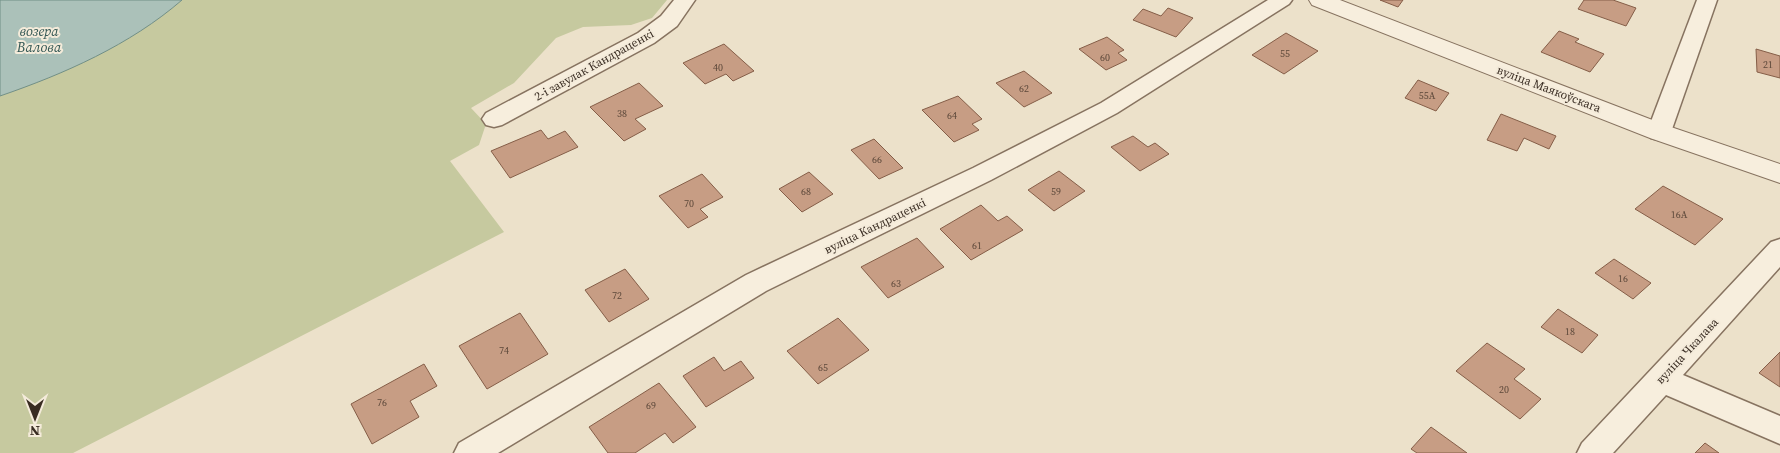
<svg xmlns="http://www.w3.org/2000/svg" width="1780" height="453" font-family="'Source Serif 4',serif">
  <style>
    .green { fill: #c6c99f }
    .water { fill: #abc1b9; stroke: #718f86 }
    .building { fill: #c79d84; stroke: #855e48 }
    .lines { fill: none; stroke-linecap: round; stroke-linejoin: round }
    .minor-casing { stroke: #877360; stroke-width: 3 }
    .tertiary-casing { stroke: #877360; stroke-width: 2 }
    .minor { fill: #f7eedd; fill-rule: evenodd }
    .tertiary { fill: #f7eedd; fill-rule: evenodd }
    .labels { text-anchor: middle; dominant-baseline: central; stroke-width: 4; stroke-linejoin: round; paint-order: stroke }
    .number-label { font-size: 10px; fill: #5c483a }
    .street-label { font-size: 12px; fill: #392c22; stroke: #f4ebda }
    .water-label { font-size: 14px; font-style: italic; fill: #335754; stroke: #f4ebda }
  </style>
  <rect width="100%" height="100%" fill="#ece1ca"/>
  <path class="green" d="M182,0H667L652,18L631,25L583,27L556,38L514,83L471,108L486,124L479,145L450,161L504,232L73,453H0V96C64,73 130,45 182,0Z"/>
  <path class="water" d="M0,0H182C130,45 64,74 0,96Z"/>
  <g class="building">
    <polygon points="1380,0 1403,0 1398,7"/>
    <polygon points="1584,0 1613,0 1636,8 1626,26 1578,9"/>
    <polygon points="1168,8 1193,18 1176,37 1133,20 1143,9 1161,16"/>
    <polygon points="1559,31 1579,39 1575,42 1604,54 1590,72 1541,52"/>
    <polygon points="1286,33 1318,51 1284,74 1252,55"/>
    <polygon points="1107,37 1124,50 1118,53 1127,60 1106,70 1079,49"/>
    <polygon points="724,44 754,71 733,81 726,74 705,84 683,63"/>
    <polygon points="1756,49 1780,56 1780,78 1757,72"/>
    <polygon points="1024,71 1052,93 1024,107 996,83"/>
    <polygon points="1418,80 1449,93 1436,111 1405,98"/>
    <polygon points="639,83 663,106 635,119 646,129 624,141 590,107"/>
    <polygon points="958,96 982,119 972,124 979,130 954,142 922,110"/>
    <polygon points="1501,114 1556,136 1549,149 1524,138 1517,151 1487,140"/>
    <polygon points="541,130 548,139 565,131 578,147 510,178 491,151"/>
    <polygon points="1133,136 1148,147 1155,143 1169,154 1140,171 1111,147"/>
    <polygon points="874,139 903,168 879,179 851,150"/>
    <polygon points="1059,171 1085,191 1054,211 1028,190"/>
    <polygon points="809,172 833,194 802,212 779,189"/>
    <polygon points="702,174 723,197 700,209 708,217 688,228 659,196"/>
    <polygon points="1663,186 1723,219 1695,245 1635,209"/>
    <polygon points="981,205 998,221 1007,216 1023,230 971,260 940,229"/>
    <polygon points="917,238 944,267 888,298 861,267"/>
    <polygon points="1614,259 1651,283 1633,299 1595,273"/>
    <polygon points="625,269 649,299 609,322 585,290"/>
    <polygon points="1558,309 1598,335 1582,353 1541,327"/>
    <polygon points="520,313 548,354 487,389 459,346"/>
    <polygon points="838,318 869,350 818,384 787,351"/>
    <polygon points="1487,343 1525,369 1514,379 1541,399 1520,419 1456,371"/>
    <polygon points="1780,352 1780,387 1759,373"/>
    <polygon points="714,357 724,371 741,361 754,378 706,407 683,376"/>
    <polygon points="424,364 437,386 410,401 419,417 372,444 351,404"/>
    <polygon points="659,383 696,427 673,443 665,433 635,453 608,453 589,427"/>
    <polygon points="1431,427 1467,453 1417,453 1411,449"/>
    <polygon points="1705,443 1719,453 1695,453"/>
  </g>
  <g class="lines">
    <defs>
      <g id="minor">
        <polygon points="674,0 695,0 677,26 654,43 502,125 494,127 486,125 482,119 486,113 638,33 661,16"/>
        <polygon points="1268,0 1292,0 1289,4 1117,113 991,180 766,291 498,453 454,453 459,443 746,275 973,168 1101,103"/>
        <polygon points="1697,0 1717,0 1671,132 1667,138 1659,140 1651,138 1647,132"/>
        <polygon points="1780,239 1780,267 1683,375 1780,416 1780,444 1666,395 1613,453 1577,453 1582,443 1771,242"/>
      </g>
      <polygon id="tertiary" points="1309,0 1340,0 1668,126 1780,164 1780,183 1650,138 1312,5"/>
    </defs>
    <use href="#minor" class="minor-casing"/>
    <use href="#tertiary" class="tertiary-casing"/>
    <use href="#minor" class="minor"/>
    <use href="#tertiary" class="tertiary"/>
  </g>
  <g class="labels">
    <g class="number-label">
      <text x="1285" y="53">55</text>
      <text x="1105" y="57">60</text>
      <text x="1768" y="64">21</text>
      <text x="718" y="67">40</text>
      <text x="1024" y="88">62</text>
      <text x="1427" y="95">55А</text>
      <text x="622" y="113">38</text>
      <text x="952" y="115">64</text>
      <text x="877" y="159">66</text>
      <text x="806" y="191">68</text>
      <text x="1056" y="191">59</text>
      <text x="689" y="203">70</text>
      <text x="1679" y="214">16А</text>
      <text x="977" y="245">61</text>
      <text x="1623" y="278">16</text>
      <text x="896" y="283">63</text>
      <text x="617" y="295">72</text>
      <text x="1570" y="331">18</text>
      <text x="504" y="350">74</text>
      <text x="823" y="367">65</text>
      <text x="1504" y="389">20</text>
      <text x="382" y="402">76</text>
      <text x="651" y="405">69</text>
    </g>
    <g class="street-label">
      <text transform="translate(594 65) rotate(-29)">2-і завулак Кандраценкі</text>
      <text transform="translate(1549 89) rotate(21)">вуліца Маякоўскага</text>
      <text transform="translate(875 226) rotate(-26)">вуліца Кандраценкі</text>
      <text transform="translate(1687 351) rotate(-47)">вуліца Чкалава</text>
    </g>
    <g class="water-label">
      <text x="39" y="31">возера<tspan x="39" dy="16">Валова</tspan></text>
    </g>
  </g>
  <g transform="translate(35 418) rotate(180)" stroke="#f4ebda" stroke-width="4" paint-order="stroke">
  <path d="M0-4L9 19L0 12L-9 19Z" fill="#392c22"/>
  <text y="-8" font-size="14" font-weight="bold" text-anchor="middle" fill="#392c22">N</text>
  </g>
</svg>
